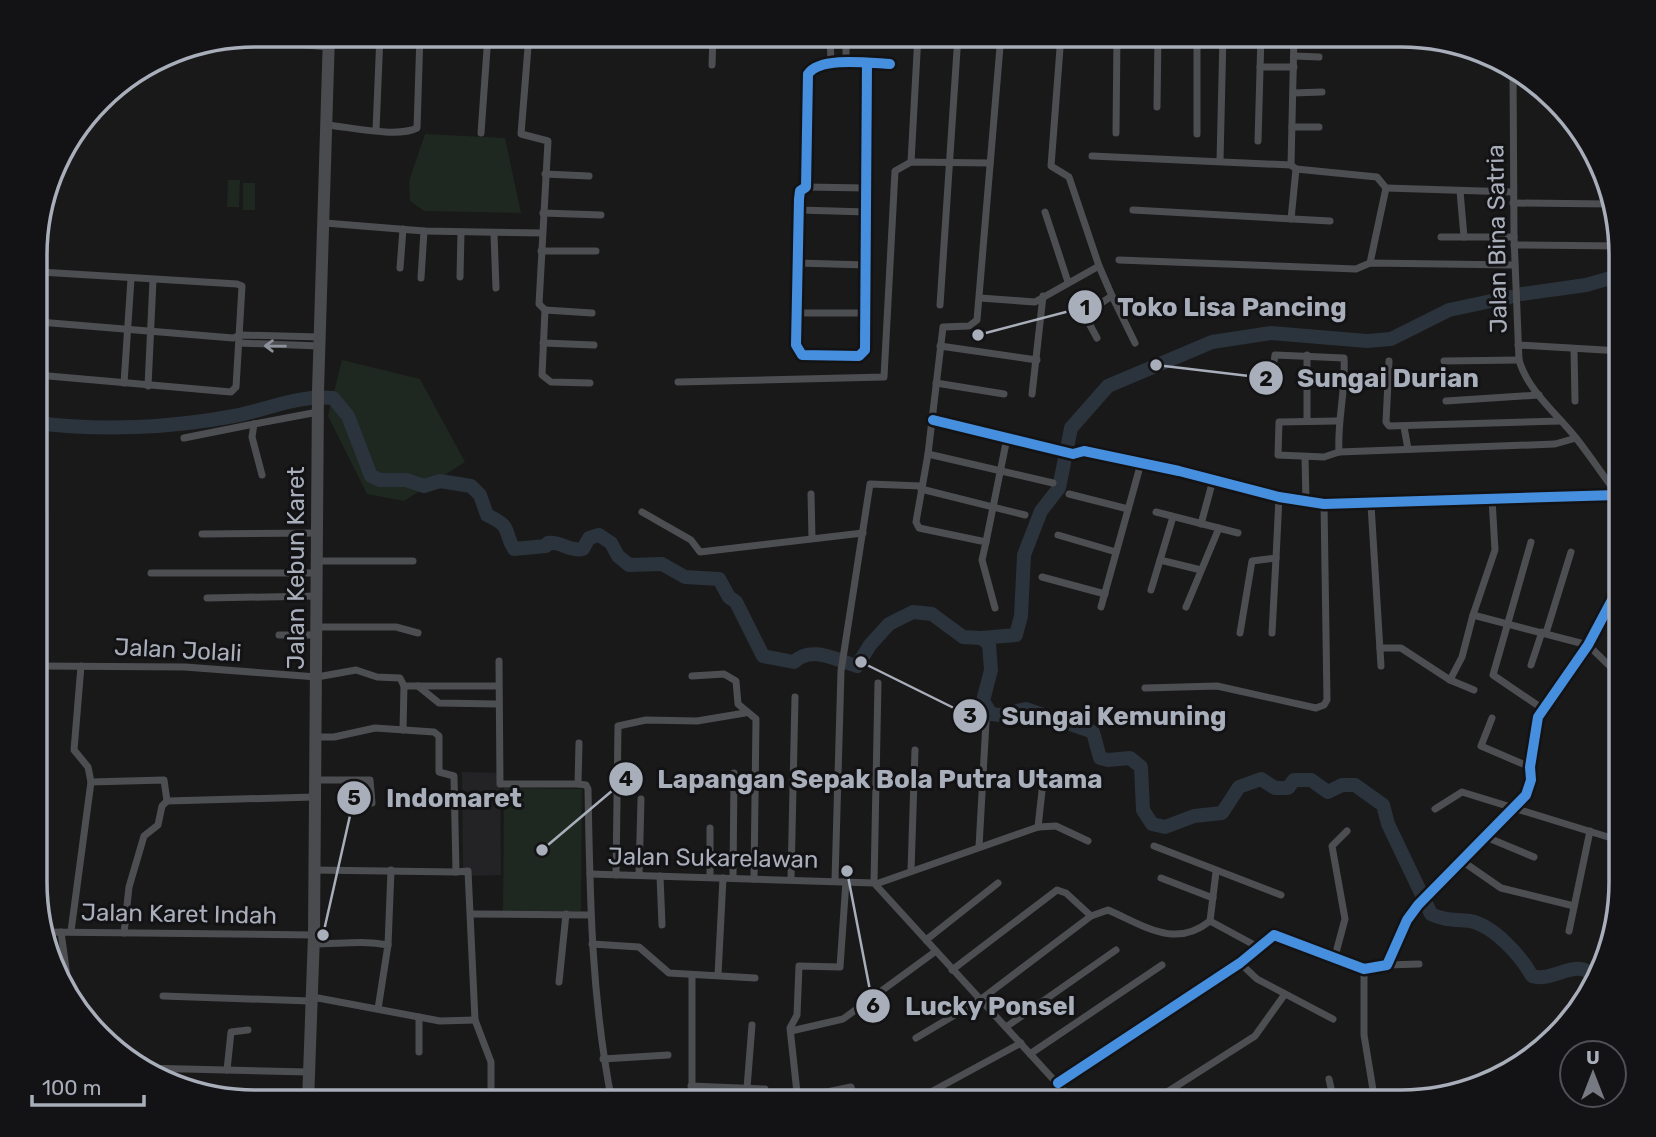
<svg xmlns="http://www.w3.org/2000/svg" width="1656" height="1137" font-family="Rubik,sans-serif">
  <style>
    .built { fill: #232325 }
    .green { fill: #1e2720 }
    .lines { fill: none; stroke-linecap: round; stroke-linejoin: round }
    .river { stroke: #2b333c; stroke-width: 14 }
    .street { stroke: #4d4e52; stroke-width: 7 }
    .primary { stroke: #4a4b4e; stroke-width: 12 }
    .cycleway-casing { stroke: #131315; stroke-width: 15 }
    .cycleway { stroke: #468fdf; stroke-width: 10 }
    .oneway { stroke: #8d919c }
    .labels { text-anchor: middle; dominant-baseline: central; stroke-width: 6; stroke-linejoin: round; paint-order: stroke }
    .street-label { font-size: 24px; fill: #a9aebb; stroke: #131315 }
    .rim { fill: none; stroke: #a9aebb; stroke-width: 3.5 }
    .leader { fill: none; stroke: #a9aebb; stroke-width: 2.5 }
    .callout-dot { fill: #a9aebb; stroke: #131315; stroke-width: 2.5 }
    .mark-label { font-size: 21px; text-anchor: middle; font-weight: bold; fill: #111 }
    .callout-label { font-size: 26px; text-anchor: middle; font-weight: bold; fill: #a9aebb; stroke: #131315; stroke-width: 6; stroke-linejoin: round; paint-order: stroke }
  </style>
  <rect width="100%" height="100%" fill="#191919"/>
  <polygon class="built" points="462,772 500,773 501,875 463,876"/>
  <g class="green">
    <polygon points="425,134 505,138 521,213 424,211 410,201 409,181"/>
    <polygon points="228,180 240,180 239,207 227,207"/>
    <rect x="243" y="183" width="12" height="27"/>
    <polygon points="342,360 420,379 465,462 404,501 367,494 328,416"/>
    <polygon points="504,788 582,789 581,911 503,911"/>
  </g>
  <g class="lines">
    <g class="river">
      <polyline points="1522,294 1586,285 1621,275"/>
      <path d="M37,423C101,431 171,428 234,416C270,409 296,395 333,398L348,416L371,476L380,480H406L424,486L440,481L471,486L480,495L487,515C514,528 502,529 514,549L546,546L548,543C561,541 570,552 583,549L589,538L599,535L611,543L618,556L629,565L662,564L685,577L719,579L729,597L736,602L763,656L794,662C811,645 836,660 857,666L870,645L889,624L913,612L932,614L963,637L981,638L989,644L991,670L983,701L991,714L1000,715L1026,709L1093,732L1100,758L1108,760L1130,758L1141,767L1143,810L1152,824L1165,827L1194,816L1222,813L1239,787L1261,779L1275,788H1288L1294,780H1311L1328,792L1342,785H1355L1383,805L1388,824L1431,914C1445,921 1455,919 1470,921C1493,925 1521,956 1532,976C1555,983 1576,955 1596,978"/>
      <polyline points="981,638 1016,635 1021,616 1024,555 1041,511 1059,488 1071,428 1108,386 1212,342 1271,333 1367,341 1391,339 1449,310 1510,297"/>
    </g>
    <g class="street">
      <polyline points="296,35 306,45 329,47"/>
      <polyline points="529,35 521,134 548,141 539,304 545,310 542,375 551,382 590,383"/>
      <polyline points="830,35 831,63"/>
      <polyline points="846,35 846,63"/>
      <polyline points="1294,56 1319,57"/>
      <path d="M867,63L865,350L859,356L802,355L796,345L799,199L800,191L806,187L808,74C820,56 870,63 890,64"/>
      <polyline points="712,65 713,35"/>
      <polyline points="1260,67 1294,67"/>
      <path d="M1513,69L1514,237L1519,360C1528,391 1556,413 1576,438C1592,458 1605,479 1621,499"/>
      <polyline points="1293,93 1322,92"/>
      <polyline points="1157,107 1158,35"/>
      <path d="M327,125C350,127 397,138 417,128L420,35"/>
      <polyline points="1292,127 1319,127"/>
      <polyline points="376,130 380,35"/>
      <polyline points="481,133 488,35"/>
      <polyline points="1116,133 1117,35"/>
      <polyline points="1197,134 1197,35"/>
      <polyline points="1258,141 1261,35"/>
      <polyline points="1092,156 1291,165 1296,169 1377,177 1386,188 1370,263"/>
      <polyline points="1220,161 1223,35"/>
      <polyline points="911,162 918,35"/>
      <polyline points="1291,165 1294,35"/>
      <polyline points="545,174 589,176"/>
      <polyline points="806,187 866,188"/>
      <polyline points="1386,188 1513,192"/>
      <polyline points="1460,191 1464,237"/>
      <polyline points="1513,203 1609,204"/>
      <polyline points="799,210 867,212"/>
      <polyline points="1133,210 1330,221"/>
      <polyline points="1045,212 1068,282"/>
      <polyline points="543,213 601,215"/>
      <polyline points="1291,219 1296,169"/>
      <polyline points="325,223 424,231 542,233"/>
      <polyline points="494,234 496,288"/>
      <polyline points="1441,237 1514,237"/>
      <polyline points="1514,245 1621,246"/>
      <polyline points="541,251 596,251"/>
      <polyline points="1119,260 1356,269 1370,263 1515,265"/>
      <polyline points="797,263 867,265"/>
      <polyline points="400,268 403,229"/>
      <polyline points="460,277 461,232"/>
      <polyline points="421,278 424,231"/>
      <polyline points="1112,296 1135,343"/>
      <polyline points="980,298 1035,302 1099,266 1069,177 1051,166 1061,35"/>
      <polyline points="940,305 958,35"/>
      <polyline points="545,310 592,313"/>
      <polyline points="796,313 866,313"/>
      <polyline points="39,322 233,338 241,335 320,337"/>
      <polyline points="1097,338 1084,314 1112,296 1099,266"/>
      <polyline points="239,343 320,346"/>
      <polyline points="543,343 594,345"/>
      <polyline points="1518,345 1621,351"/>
      <polyline points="940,346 1037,360"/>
      <polyline points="37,349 39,251"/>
      <polyline points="1574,349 1575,401"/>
      <polyline points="1389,361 1386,422 1389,426 1561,421"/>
      <polyline points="1444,361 1519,360"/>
      <polyline points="37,375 231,392 236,387 242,286 237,284 40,272"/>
      <polyline points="678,382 884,377 895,171 911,162 990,163"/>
      <path d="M1271,382L1275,355L1344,358C1346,392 1337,420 1339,452"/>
      <polyline points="124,383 131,279"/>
      <polyline points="936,383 1004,394"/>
      <polyline points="148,386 153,280"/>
      <polyline points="1032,394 1043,296"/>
      <polyline points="1446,401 1539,395"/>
      <polyline points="933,420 1073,454 1084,451 1179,471 1279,497 1324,504 1617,495"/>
      <polyline points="1307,421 1307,355"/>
      <polyline points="1337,421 1279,422 1278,455 1324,457 1339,452 1555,444 1576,438"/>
      <polyline points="1404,427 1408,449"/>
      <polyline points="184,438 254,424"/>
      <polyline points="928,454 1053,483"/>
      <polyline points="1305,457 1306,502"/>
      <polyline points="262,475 252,437 254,424 318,412"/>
      <polyline points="921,489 1025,515"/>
      <polyline points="811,494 812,538"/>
      <polyline points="1069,494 1128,509"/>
      <polyline points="1492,499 1495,550 1473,615 1588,645 1621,677"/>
      <polyline points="1371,505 1381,666"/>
      <polyline points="642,512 691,540 700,552 863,533"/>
      <polyline points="1156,512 1238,533"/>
      <polyline points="1201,524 1213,480"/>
      <polyline points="202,534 317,533"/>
      <polyline points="1058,535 1116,552"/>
      <polyline points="986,542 1007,438"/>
      <polyline points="1531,542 1493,675 1543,709"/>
      <polyline points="1160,560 1201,570"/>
      <polyline points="318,561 413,561"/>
      <polyline points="151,573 317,573"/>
      <polyline points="1042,577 1105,594"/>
      <polyline points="1151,590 1173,517"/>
      <polyline points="207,598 317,596"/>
      <polyline points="37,601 42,614 41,667"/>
      <polyline points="1101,607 1141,463"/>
      <polyline points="1186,607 1219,528"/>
      <polyline points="995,608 982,560 986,542 919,528 916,522 928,454 943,327 969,326 977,320 1001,35"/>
      <polyline points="317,627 396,627 418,633"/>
      <polyline points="1240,633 1252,561 1276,558 1279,497"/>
      <polyline points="1272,633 1276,558"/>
      <polyline points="1546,633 1571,552"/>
      <polyline points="279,635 317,635"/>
      <polyline points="1380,648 1401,648 1450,680 1474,690"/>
      <polyline points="499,661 500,784 578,784"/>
      <polyline points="1531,665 1542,632"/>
      <polyline points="37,666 185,667 317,677 356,670 377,677 400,678 404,686 498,686"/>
      <polyline points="81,666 74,750 88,767 91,782"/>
      <polyline points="692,676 724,674 736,681 738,704 756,719 754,879"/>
      <polyline points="1450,680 1462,657 1473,615"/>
      <polyline points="418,686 439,703 497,704"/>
      <polyline points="1145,688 1217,686 1316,708 1324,705 1327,700 1324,504"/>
      <polyline points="1492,718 1481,746 1530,767"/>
      <polyline points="403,730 404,686"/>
      <polyline points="316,737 334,737 375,728 434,732 439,736 439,772 454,776 456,872 468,871 475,1020 491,1062 491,1102"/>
      <path d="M579,743L578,784L586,785L588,789C590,897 591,996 612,1102"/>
      <polyline points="315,780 370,780 372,803"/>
      <polyline points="1435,809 1462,792 1621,841"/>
      <polyline points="1038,827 1043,782"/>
      <polyline points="710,828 710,877"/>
      <polyline points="1486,837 1534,857"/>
      <polyline points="1154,846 1281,895"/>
      <polyline points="979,847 986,722"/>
      <polyline points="1462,861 1501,888 1574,906"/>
      <polyline points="313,870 456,872"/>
      <polyline points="911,871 915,750"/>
      <polyline points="590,874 874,883 1074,1102"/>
      <polyline points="616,875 618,726 646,720 697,721 745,713"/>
      <polyline points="639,875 641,799"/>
      <polyline points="660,876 662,925"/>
      <polyline points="733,878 734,773"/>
      <polyline points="1161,878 1213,898"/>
      <polyline points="791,879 795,697"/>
      <polyline points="835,880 841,671 870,484 921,486"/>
      <polyline points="874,883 878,683"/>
      <polyline points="876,884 1038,827 1056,826 1088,841"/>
      <polyline points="471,914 589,915"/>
      <polyline points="1210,921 1216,872"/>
      <polyline points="71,931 91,782 164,780 167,801 314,797"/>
      <polyline points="1569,931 1590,831"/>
      <polyline points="44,932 314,935"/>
      <polyline points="61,932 70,998"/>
      <polyline points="124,933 129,887 144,836 158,825 162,806 167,801"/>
      <polyline points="926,940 998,883"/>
      <path d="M313,944C339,944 363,940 388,945L378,1009"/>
      <polyline points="592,944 639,947 669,973 755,978"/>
      <polyline points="388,945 391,870"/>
      <polyline points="1334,960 1345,919 1332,846 1347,831"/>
      <polyline points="1240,963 1257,979 1333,1019"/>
      <polyline points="1387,965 1419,964"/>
      <polyline points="1364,969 1364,1035 1375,1102"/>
      <path d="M952,970L1057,890L1066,893L1091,916L1108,910C1145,926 1175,949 1210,921L1258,947"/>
      <polyline points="692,975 692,1102"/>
      <polyline points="718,975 723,878"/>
      <polyline points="559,982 566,914"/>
      <polyline points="163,996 310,1001 318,998 440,1021 475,1020"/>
      <polyline points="419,1017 419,1052"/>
      <polyline points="1006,1027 1116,950"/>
      <polyline points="791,1031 843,1019 936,951"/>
      <polyline points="916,1038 980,1000 1091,916"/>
      <polyline points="1030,1054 1162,965"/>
      <polyline points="603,1059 668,1055"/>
      <polyline points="143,1068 308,1072"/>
      <polyline points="227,1070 231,1032 248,1030"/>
      <polyline points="1329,1079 1334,1102"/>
      <polyline points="1058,1083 1240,963 1274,935 1364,969 1387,965 1407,920 1418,905 1526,795 1531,780 1530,767 1538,717 1588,645 1621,583"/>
      <polyline points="691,1086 765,1089"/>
      <polyline points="747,1088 752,1025"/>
      <polyline points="798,1098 851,1087 855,1102"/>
      <polyline points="406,1102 418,1094 441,1094"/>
      <polyline points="798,1102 790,1028 797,1015 799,966 840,967 846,881"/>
      <polyline points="926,1102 929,1093 1021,1043"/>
      <polyline points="1169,1102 1164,1094 1255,1036 1285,994"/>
    </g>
    <polyline class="primary" points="308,1102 314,935 318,391 329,35"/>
    <defs>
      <g id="cycleway">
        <path d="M867,63L865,350L859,356L802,355L796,345L799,199L800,191L806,187L808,74C820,56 870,63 890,64"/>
        <polyline points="933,420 1073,454 1084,451 1179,471 1279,497 1324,504 1617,495"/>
        <polyline points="1058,1083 1240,963 1274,935 1364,969 1387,965 1407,920 1418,905 1526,795 1531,780 1530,767 1538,717 1588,645 1621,583"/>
      </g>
    </defs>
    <use href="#cycleway" class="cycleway-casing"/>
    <use href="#cycleway" class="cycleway"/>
  </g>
  <defs><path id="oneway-shaft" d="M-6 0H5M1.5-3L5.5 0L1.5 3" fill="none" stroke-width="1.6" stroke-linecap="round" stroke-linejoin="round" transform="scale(1.75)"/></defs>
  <use class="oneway" href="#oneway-shaft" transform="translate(275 346) rotate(-179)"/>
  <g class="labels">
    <g class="street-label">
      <text transform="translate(1497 239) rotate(-91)">Jalan Bina Satria</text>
      <text transform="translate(296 568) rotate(-90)">Jalan Kebun Karet</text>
      <text transform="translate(178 650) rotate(3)">Jalan Jolali</text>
      <text transform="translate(713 858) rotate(1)">Jalan Sukarelawan</text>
      <text transform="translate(179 914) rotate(1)">Jalan Karet Indah</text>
    </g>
  </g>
  <path d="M0 0H1656V1137H0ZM255 47H1401A208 208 0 0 1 1609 255V882A208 208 0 0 1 1401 1090H255A208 208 0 0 1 47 882V255A208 208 0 0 1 255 47Z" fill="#131315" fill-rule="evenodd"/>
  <path class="rim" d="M255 47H1401A208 208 0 0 1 1609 255V882A208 208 0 0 1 1401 1090H255A208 208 0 0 1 47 882V255A208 208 0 0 1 255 47Z"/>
  <path class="leader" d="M978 335L1085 307M1156 365L1266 378M861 662L970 716M542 850L626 779M323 935L354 798M847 871L873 1006"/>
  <g class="callout-dot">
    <circle cx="978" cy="335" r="7"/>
    <circle cx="1156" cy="365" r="7"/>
    <circle cx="861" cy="662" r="7"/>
    <circle cx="542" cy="850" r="7"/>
    <circle cx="323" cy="935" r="7"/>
    <circle cx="847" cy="871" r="7"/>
    <circle cx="1085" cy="307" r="18"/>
    <circle cx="1266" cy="378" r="18"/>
    <circle cx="970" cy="716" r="18"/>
    <circle cx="626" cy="779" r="18"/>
    <circle cx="354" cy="798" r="18"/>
    <circle cx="873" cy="1006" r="18"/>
  </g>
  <g class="mark-label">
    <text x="1085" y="315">1</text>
    <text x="1266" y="386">2</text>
    <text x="970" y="723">3</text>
    <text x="626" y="786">4</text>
    <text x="354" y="805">5</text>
    <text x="873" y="1013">6</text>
  </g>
  <g class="callout-label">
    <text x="1232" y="316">Toko Lisa Pancing</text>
    <text x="1388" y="387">Sungai Durian</text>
    <text x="1114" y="725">Sungai Kemuning</text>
    <text x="880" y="788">Lapangan Sepak Bola Putra Utama</text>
    <text x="454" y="807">Indomaret</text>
    <text x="990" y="1015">Lucky Ponsel</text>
  </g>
  <g transform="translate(1593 1074)"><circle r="33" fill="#131315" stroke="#4f5157" stroke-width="2"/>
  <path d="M0-5L12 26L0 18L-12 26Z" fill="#777a82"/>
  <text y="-10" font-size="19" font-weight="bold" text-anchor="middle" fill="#a9aebb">U</text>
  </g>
  <path d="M32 1095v10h112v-10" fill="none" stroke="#a9aebb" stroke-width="3.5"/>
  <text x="42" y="1095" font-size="21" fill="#a9aebb" stroke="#131315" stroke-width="5" paint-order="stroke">100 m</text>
</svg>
